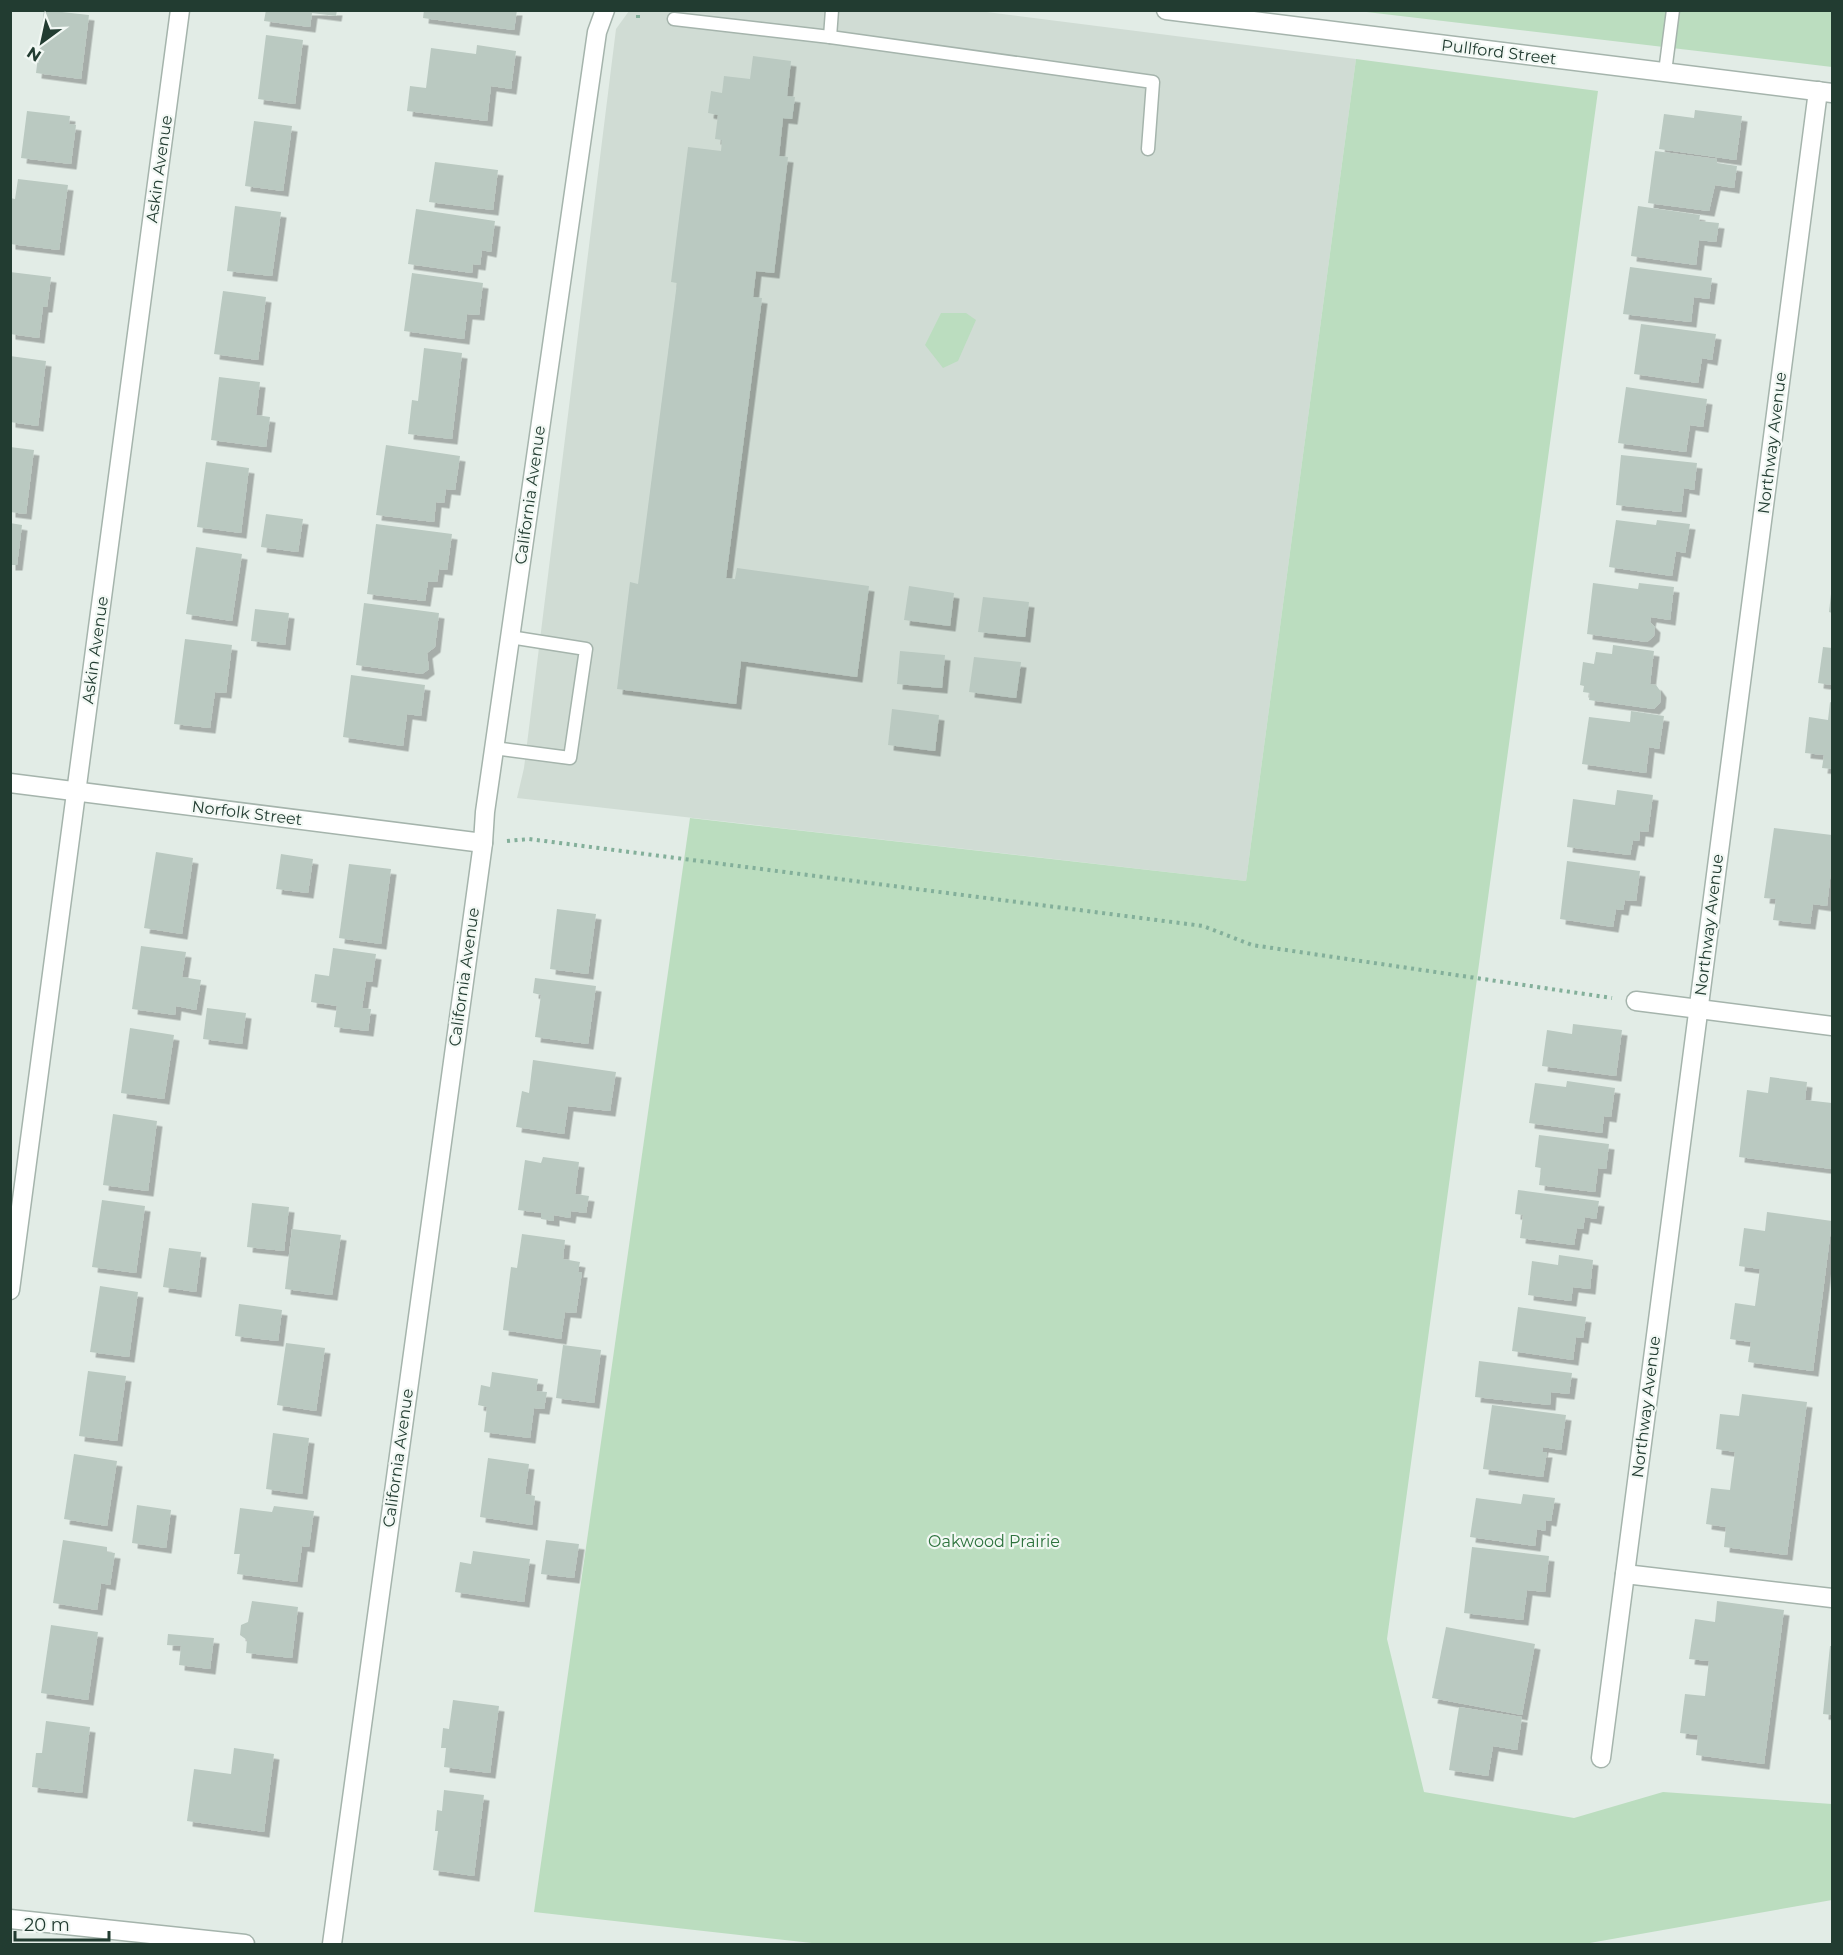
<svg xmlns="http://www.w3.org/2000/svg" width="1843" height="1955" font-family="Montserrat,sans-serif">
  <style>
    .built { fill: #d0dcd4 }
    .green { fill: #bbddbf }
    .building { fill: #bac9c1; filter: url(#shadow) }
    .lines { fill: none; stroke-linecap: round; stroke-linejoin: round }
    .service-casing { stroke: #a5b4ac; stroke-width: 15 }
    .minor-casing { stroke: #a5b4ac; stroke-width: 21 }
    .path { stroke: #83af9a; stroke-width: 4; stroke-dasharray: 3 4.5; stroke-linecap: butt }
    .service { stroke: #fff; stroke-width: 12 }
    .minor { stroke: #fff; stroke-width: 18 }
    .labels { text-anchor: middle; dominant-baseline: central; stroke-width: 4.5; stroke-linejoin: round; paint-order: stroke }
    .street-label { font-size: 16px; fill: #223c31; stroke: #f2f8f4 }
    .park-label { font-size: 16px; fill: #2d733d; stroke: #f2f8f4 }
  </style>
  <defs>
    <filter id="shadow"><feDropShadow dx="5.5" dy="5.5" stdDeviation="0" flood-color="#0004"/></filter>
  </defs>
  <rect width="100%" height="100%" fill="#e2ece6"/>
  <polygon class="built" points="629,11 979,11 1356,59 1246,881 517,798 524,768 616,29"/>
  <g class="green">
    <polygon points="1358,11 1832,11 1832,67"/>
    <polygon points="1356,59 1598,91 1387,1639 1424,1792 1574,1818 1663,1792 1832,1804 1832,1900 1584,1944 821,1944 534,1912 690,818 1246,881"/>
    <polygon points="941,313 966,313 976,320 958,361 943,368 925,345"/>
  </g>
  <g class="building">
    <polygon points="44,10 89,15 81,79 36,73"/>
    <polygon points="266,10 337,10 336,16 312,13 310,27 264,21"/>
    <polygon points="424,10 517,10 514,30 423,18"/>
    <polygon points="266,35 303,40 295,104 258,99"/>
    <polygon points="477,45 516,51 511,89 491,86 487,121 407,111 410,86 426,88 431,48 476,54"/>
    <polygon points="753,56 791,61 787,96 795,97 792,119 783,118 779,156 788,157 774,273 756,271 753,297 762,298 726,578 735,579 737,568 869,586 857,677 741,661 736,704 617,689 630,582 638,584 677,283 671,282 688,147 721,151 722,140 715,139 718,115 708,113 711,91 722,93 724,76 750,79"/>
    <polygon points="1695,110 1742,116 1736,160 1659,149 1664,114 1694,118"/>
    <polygon points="27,111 70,116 69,124 76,125 71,164 21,158"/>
    <polygon points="254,121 292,126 283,191 245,186"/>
    <polygon points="1655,151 1717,159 1717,163 1737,166 1734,188 1715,185 1709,211 1648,203"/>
    <polygon points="435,162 498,170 493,210 429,202"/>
    <polygon points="18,179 68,185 59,250 10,244 10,198 15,199"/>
    <polygon points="235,206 281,212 272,276 227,271"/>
    <polygon points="1638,206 1700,215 1699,221 1719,223 1716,242 1699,240 1696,265 1631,256"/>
    <polygon points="416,209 495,221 491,252 482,250 480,265 473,264 472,273 408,264"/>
    <polygon points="1630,267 1712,278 1709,299 1694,297 1691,322 1623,314"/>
    <polygon points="10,272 51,277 47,307 43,307 39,338 10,334"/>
    <polygon points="412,273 483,283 479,315 467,314 464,339 404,331"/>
    <polygon points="223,291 266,297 258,360 214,354"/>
    <polygon points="1641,324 1716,334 1712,360 1702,358 1698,383 1634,374"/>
    <polygon points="424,348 462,353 452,439 408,434 412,400 418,401"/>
    <polygon points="10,356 46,361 38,426 10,422"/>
    <polygon points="219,377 260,382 256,415 270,417 266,447 211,440"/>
    <polygon points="1626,387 1707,399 1703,427 1690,425 1686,452 1618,443"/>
    <polygon points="386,445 460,456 455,490 446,489 444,503 436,502 434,522 376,515"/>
    <polygon points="10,447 34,450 26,514 10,512"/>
    <polygon points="1621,455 1697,463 1694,490 1684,488 1681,512 1616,505"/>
    <polygon points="206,462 249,468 241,533 197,527"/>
    <polygon points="266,514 303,519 298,552 261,547"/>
    <polygon points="1616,520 1656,525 1657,520 1690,524 1685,553 1676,551 1672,576 1609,567"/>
    <polygon points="10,523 22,525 17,565 10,565"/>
    <polygon points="376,524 452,534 447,570 439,569 437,582 428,582 425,601 367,594"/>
    <polygon points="196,547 242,554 232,621 186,614"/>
    <polygon points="1593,583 1638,589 1639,583 1674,587 1670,620 1651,617 1650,622 1655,627 1654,636 1647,642 1587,634"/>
    <polygon points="909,586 954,593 950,626 904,620"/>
    <polygon points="1831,594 1832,594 1832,613 1829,612"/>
    <polygon points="983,597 1029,602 1025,637 978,632"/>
    <polygon points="364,603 439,613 435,647 427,653 429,669 422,674 356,665"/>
    <polygon points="255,609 289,613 285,645 251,641"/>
    <polygon points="185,639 232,645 226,693 215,692 210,728 174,724"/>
    <polygon points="1613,645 1654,651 1650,684 1656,685 1661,692 1660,703 1654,709 1589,700 1590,693 1583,692 1584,686 1580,685 1583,662 1594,664 1596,652 1612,654"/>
    <polygon points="1823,647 1832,648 1832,685 1818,683"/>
    <polygon points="900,651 945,655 942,688 897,684"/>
    <polygon points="974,657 1021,662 1016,698 969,692"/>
    <polygon points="351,675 425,685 421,716 407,714 403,746 343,737"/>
    <polygon points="1830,702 1832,703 1832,769 1822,768 1824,755 1805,753 1809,717 1828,720"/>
    <polygon points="892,709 939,715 935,751 888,745"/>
    <polygon points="1631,711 1664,716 1659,749 1649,747 1646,773 1582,764 1589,717 1630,722"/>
    <polygon points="1617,790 1653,795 1648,832 1640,831 1639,841 1633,840 1630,855 1567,847 1573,799 1615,805"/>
    <polygon points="1774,828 1832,835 1832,862 1827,906 1813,904 1810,924 1773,920 1776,899 1764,898"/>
    <polygon points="156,852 193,858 182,934 144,928"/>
    <polygon points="281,854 313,859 308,893 276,889"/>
    <polygon points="1567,861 1640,871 1636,901 1625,900 1623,910 1616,909 1613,927 1560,919"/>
    <polygon points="349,864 391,869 381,944 339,938"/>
    <polygon points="557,909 596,914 588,974 550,969"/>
    <polygon points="141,946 186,952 182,977 201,980 196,1010 176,1006 175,1015 132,1009"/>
    <polygon points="333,948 376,954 372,982 366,981 362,1008 371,1009 368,1031 334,1027 337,1006 311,1002 315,974 329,976"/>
    <polygon points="535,978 596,986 588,1044 535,1037 541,995 533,993"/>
    <polygon points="207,1008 246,1013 242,1044 203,1039"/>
    <polygon points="1573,1024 1622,1030 1616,1076 1542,1066 1547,1030 1572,1034"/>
    <polygon points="130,1028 174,1035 164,1099 121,1093"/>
    <polygon points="533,1060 616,1072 610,1111 568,1106 564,1134 516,1127 522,1091 529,1093"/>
    <polygon points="1770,1077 1807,1082 1805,1100 1832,1103 1832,1169 1739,1157 1747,1090 1768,1093"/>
    <polygon points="1567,1081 1615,1088 1611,1117 1604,1116 1602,1133 1529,1123 1535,1083 1566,1087"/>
    <polygon points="113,1114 157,1121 148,1191 103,1185"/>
    <polygon points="1539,1135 1609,1144 1606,1169 1598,1168 1595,1192 1539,1185 1541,1168 1535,1167"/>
    <polygon points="543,1157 579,1162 575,1194 589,1196 586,1213 571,1211 570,1218 554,1215 554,1221 541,1219 541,1213 518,1210 525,1160 541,1163"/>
    <polygon points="1518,1190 1599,1201 1596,1219 1585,1217 1583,1229 1577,1228 1574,1245 1520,1238 1523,1215 1515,1214"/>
    <polygon points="102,1200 145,1206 136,1273 92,1267"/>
    <polygon points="252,1203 289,1207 284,1251 247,1247"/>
    <polygon points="1767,1212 1832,1221 1813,1371 1748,1362 1751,1342 1730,1339 1735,1303 1755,1306 1760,1269 1739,1266 1744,1228 1765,1231"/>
    <polygon points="292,1229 341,1235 332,1295 285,1289"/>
    <polygon points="522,1234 565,1240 563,1259 580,1262 578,1272 582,1272 576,1313 565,1312 561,1339 503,1330 511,1267 517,1268"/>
    <polygon points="169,1248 201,1252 196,1292 163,1287"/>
    <polygon points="1559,1255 1593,1260 1590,1289 1573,1287 1571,1301 1528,1295 1532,1261 1558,1265"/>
    <polygon points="100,1286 138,1292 129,1357 90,1352"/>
    <polygon points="239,1304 282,1310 278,1341 235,1336"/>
    <polygon points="1518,1307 1586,1317 1583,1338 1576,1337 1573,1360 1512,1351"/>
    <polygon points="286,1343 325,1348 316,1411 277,1405"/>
    <polygon points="563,1345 601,1350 594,1403 556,1398"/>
    <polygon points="1479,1361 1572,1373 1569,1394 1551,1392 1550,1405 1475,1397"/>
    <polygon points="88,1371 126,1376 117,1441 79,1436"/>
    <polygon points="492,1372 538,1379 536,1391 547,1392 544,1409 534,1408 530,1438 484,1432 487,1407 478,1405 481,1385 490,1387"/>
    <polygon points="1742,1394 1807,1402 1787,1555 1724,1547 1726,1527 1706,1524 1711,1488 1730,1490 1735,1452 1716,1449 1720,1414 1739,1416"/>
    <polygon points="1492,1405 1566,1415 1561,1450 1543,1447 1542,1452 1547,1452 1543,1477 1483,1469"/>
    <polygon points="273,1433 309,1438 302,1494 266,1489"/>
    <polygon points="74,1454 117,1461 107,1526 64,1519"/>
    <polygon points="488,1458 529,1464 525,1494 535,1496 532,1525 480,1517"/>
    <polygon points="1523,1494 1555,1498 1551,1521 1546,1520 1545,1531 1537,1529 1535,1546 1470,1537 1476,1498 1521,1504"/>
    <polygon points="137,1505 171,1510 166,1548 132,1543"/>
    <polygon points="274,1506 314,1511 309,1547 302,1546 297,1582 237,1574 240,1554 234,1554 240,1508 272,1512"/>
    <polygon points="63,1540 107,1547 107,1552 115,1553 110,1585 101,1583 97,1610 53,1603"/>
    <polygon points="546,1540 579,1544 574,1578 541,1574"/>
    <polygon points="1472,1547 1549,1556 1545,1592 1527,1590 1523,1620 1464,1613"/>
    <polygon points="473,1551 530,1559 524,1602 455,1592 460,1562 471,1564"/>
    <polygon points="252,1601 298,1607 292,1658 246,1653 247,1640 240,1635 241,1625 248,1622"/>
    <polygon points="1717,1601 1784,1610 1764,1764 1696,1755 1698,1735 1680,1733 1685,1694 1705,1696 1709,1661 1689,1659 1695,1619 1715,1622"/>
    <polygon points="51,1625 98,1632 88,1700 41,1693"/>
    <polygon points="1446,1627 1535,1644 1522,1715 1432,1698"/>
    <polygon points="168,1634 214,1638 210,1669 179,1665 181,1646 167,1645"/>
    <polygon points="1830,1646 1832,1646 1832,1715 1823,1714"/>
    <polygon points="453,1700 499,1706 490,1773 444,1767 446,1748 441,1748 443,1728 449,1729"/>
    <polygon points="1459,1707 1522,1717 1517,1750 1493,1746 1488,1776 1449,1770"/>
    <polygon points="46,1721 90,1727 82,1793 32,1787 36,1753 42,1753"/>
    <polygon points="234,1748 274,1754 264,1832 187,1821 194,1769 231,1774"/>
    <polygon points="444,1790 484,1795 474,1876 433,1870 438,1831 435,1831 437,1810 442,1811"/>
  </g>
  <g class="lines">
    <defs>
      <g id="service">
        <polyline points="674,19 830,37 1153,82 1148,149"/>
        <polyline points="830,37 832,10"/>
        <polyline points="1665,72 1673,10"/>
        <polyline points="494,748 570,758 586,649 510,637"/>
      </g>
      <g id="minor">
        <polyline points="1166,10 1832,93"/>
        <polyline points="10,783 483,843"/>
        <polyline points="1636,1001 1832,1026"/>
        <polyline points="10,1290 180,10"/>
        <polyline points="1625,1574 1832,1598"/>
        <polyline points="1601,1758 1818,91"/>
        <polyline points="10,1919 245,1944"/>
        <polyline points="332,1944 483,843 485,812 597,32 605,10"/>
      </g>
    </defs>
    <use href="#service" class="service-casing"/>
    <use href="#minor" class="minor-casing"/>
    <g class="path">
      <polyline points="638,18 638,10"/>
      <polyline points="507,841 529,839 1203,926 1252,945 1612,998"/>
    </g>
    <use href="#service" class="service"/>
    <use href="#minor" class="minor"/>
  </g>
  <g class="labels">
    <g class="street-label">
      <text transform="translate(1499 52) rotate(7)">Pullford Street</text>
      <text transform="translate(159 169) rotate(-82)">Askin Avenue</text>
      <text transform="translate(1772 443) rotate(-83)">Northway Avenue</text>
      <text transform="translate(530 495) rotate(-82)">California Avenue</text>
      <text transform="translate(95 650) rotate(-82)">Askin Avenue</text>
      <text transform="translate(247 813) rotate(7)">Norfolk Street</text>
      <text transform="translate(1709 925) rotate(-83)">Northway Avenue</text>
      <text transform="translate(464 977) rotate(-82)">California Avenue</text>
      <text transform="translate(1646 1407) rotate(-83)">Northway Avenue</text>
      <text transform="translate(398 1458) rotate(-82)">California Avenue</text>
    </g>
    <g class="park-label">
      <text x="994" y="1541">Oakwood Prairie</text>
    </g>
  </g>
  <rect width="1843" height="1955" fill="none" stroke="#223c31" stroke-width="24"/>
  <g transform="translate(42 42) rotate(213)" stroke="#f2f8f4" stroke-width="4.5" paint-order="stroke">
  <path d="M0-4.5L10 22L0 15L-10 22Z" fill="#223c31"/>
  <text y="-9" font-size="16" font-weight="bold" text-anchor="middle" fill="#223c31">N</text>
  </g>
  <path d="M15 1931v9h94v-9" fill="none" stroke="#223c31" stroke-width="3"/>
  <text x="24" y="1931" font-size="18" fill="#223c31" stroke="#f2f8f4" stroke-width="4.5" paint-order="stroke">20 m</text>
</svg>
